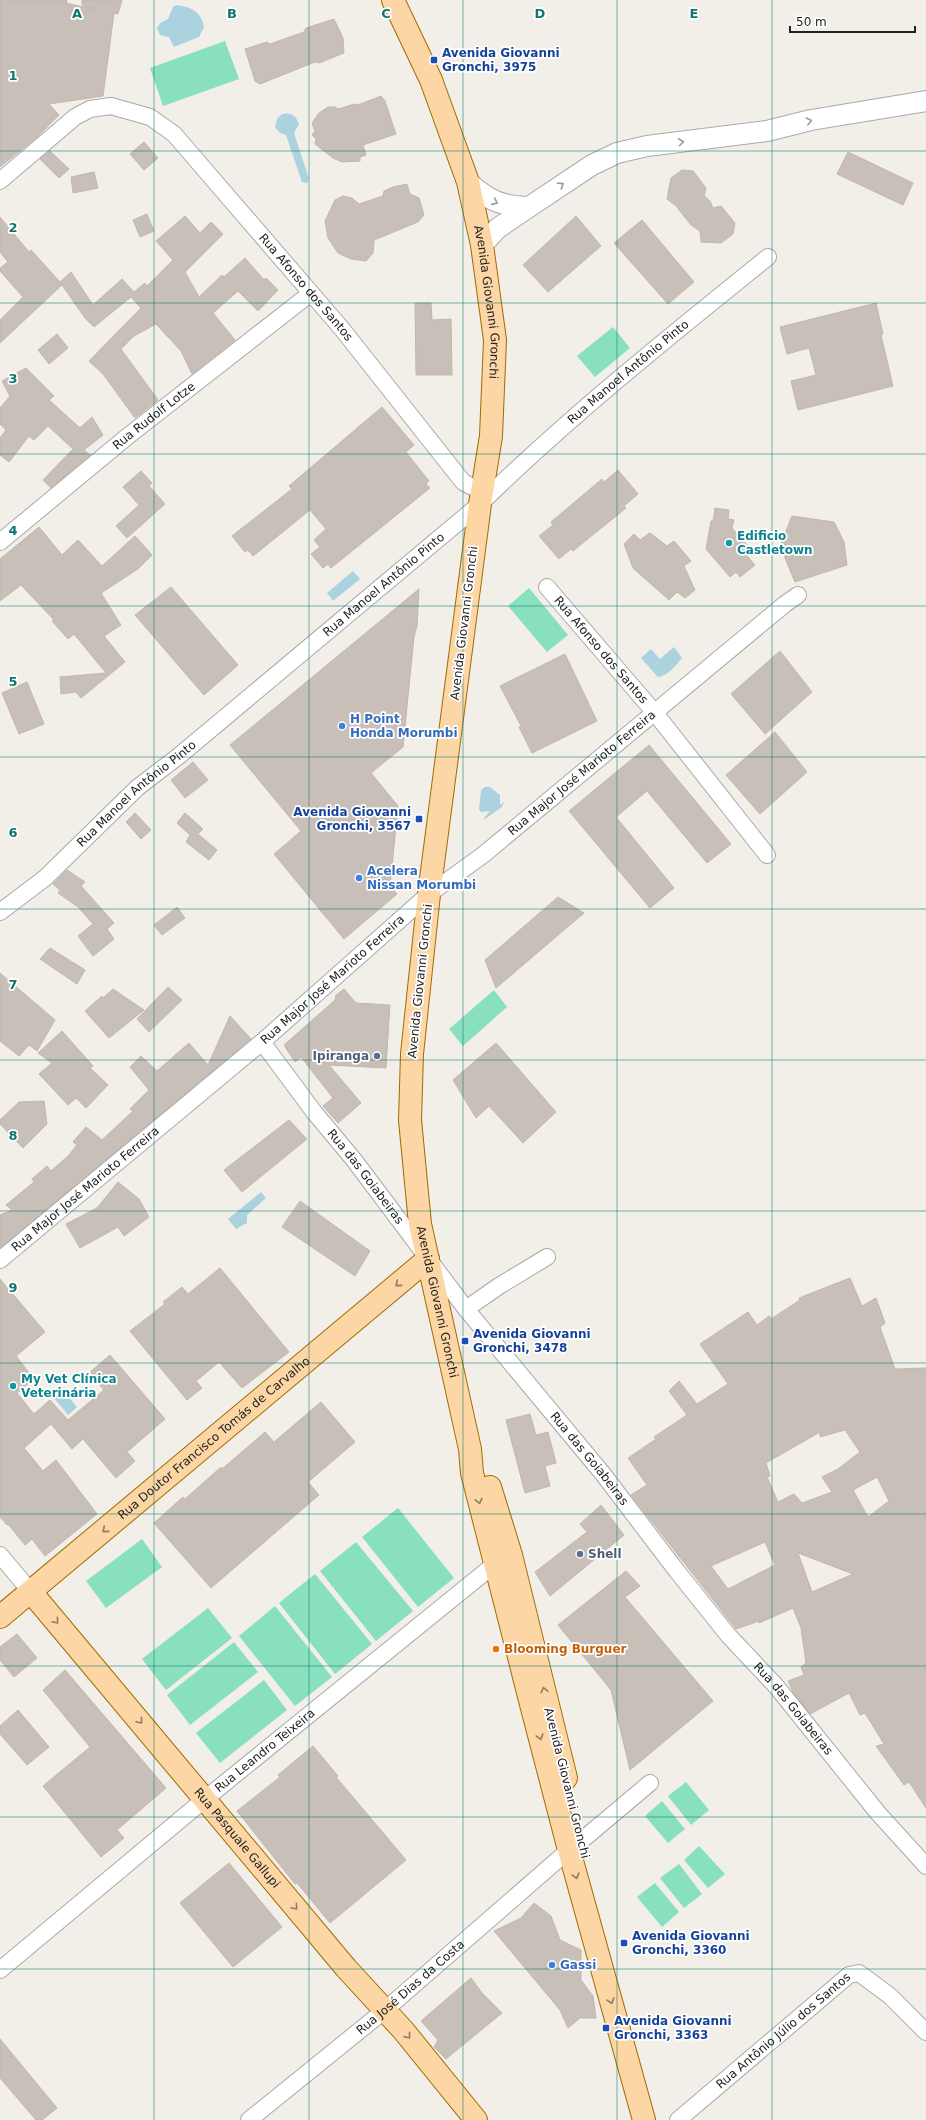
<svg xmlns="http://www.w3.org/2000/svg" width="926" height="2120" font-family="'DejaVu Sans',sans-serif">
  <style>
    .pitch { fill: #88e0be }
    .water { fill: #aad3df }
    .building { fill: #c7bfb8; stroke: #c4b6ab; fill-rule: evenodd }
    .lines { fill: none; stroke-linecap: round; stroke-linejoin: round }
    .minor-casing { stroke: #a9a9a9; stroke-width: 18 }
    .tertiary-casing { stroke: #a9a9a9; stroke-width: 22 }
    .primary-casing { stroke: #a06b00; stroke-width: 24 }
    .minor { stroke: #fff; stroke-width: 16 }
    .tertiary { stroke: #fff; stroke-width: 20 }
    .primary { stroke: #fcd6a4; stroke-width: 22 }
    .oneway { stroke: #9c9c9c }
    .oneway2 { stroke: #8f7c63 }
    .grid { fill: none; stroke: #0f766e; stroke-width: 1; stroke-opacity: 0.55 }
    .transit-dot { fill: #1a4fb4; stroke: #fff; stroke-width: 1.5 }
    .culture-dot { fill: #0f9aa8; stroke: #fff; stroke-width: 1.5 }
    .shop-dot { fill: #3f7fe0; stroke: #fff; stroke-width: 1.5 }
    .service-dot { fill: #5c6f8a; stroke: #fff; stroke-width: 1.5 }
    .food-dot { fill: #e8710a; stroke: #fff; stroke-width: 1.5 }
    .labels { text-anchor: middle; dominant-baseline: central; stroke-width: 3.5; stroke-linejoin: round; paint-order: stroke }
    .transit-label { font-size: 12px; font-weight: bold; fill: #164399; stroke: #fff; text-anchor: start }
    .street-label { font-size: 12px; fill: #222; stroke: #fff }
    .culture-label { font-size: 12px; font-weight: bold; fill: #0d838f; stroke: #fff; text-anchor: start }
    .shop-label { font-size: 12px; font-weight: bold; fill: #366cbe; stroke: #fff; text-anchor: start }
    .service-label { font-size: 12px; font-weight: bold; fill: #4e5e75; stroke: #fff; text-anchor: end }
    .food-label { font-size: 12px; font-weight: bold; fill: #c56008; stroke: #fff; text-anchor: start }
    .grid-label { font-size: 13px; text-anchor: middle; font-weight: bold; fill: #0f766e; stroke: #fff; stroke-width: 3.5; stroke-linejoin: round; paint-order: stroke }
  </style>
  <rect width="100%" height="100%" fill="#f2efe9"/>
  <g class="pitch">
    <polygon points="225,41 239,79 163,106 150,68"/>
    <polygon points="613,327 630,348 595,377 577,356"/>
    <polygon points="529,588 568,635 547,652 508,606"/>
    <polygon points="494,990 507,1007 463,1046 449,1029"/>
    <polygon points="398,1508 454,1578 418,1607 362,1537"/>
    <polygon points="142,1539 162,1567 106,1608 86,1581"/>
    <polygon points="356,1542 413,1611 376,1641 320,1571"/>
    <polygon points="315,1574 372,1644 335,1674 279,1603"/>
    <polygon points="275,1606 332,1677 295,1706 239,1636"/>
    <polygon points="208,1608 232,1638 166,1690 142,1659"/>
    <polygon points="234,1642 258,1672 190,1725 167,1695"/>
    <polygon points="264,1680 287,1710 220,1763 196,1733"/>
    <polygon points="686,1782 709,1810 691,1825 668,1796"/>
    <polygon points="662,1801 685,1829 668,1843 645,1816"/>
    <polygon points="699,1846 725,1874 708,1888 684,1860"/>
    <polygon points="679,1864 702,1894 684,1908 660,1878"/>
    <polygon points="655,1883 679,1912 662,1927 637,1897"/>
  </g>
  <g class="water">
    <path d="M176,5C191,7 201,11 204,27L199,37L174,47L169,37L160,35L157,28L160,23L168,19L173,7Z"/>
    <path d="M282,114C291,112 296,115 299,124L294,133L309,179L307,183L302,182L286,135L280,133L275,127L277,119Z"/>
    <polygon points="353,571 360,579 333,601 327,593"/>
    <path d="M674,647L682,658C676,665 668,676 658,677L641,658L651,649L660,659Z"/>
    <polygon points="485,787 490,787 500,795 500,805 504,802 502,807 485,819 484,818 490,811 481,812 479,809 481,790"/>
    <polygon points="261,1192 266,1198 247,1215 247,1223 236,1229 228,1219"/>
    <polygon points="62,1389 77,1407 68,1415 53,1397"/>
  </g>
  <g class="building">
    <polygon points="0,0 67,0 66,3 93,9 82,5 82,0 122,0 118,14 114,13 103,96 49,104 59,115 37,137 0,167"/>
    <polygon points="334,19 343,38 344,53 319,63 315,62 260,84 255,81 245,49 267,42 270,44 304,32 306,28"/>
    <polygon points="381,96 385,101 396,134 363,145 366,155 360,157 360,161 342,162 333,158 315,144 316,139 312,135 315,131 312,123 319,113 328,107 335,107 338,109 354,104 358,105"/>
    <polygon points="144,142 158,158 144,170 130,154"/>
    <polygon points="50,151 69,169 59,178 40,159"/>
    <polygon points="848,152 913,183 903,205 837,174"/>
    <polygon points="682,170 693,171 706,188 704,196 710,201 713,208 721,206 735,223 733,234 721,243 701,242 700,231 691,225 676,206 667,199 671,178"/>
    <polygon points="94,172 98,188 73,193 71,177"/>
    <polygon points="407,184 410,194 419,198 424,215 418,222 374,240 373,253 366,261 351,259 338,253 328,238 325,221 335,200 343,196 352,198 359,204 383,196 384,191 393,187"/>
    <polygon points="147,214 154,231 140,237 133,220"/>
    <polygon points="185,216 200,233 211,222 223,234 185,272 199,297 222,275 224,277 245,258 264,280 266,278 278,290 258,311 238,291 213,313 235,340 192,374 181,351 156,324 134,336 121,349 158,400 135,418 103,374 89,361 141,308 131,297 94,327 85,318 62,285 0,343 0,320 23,297 0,271 0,268 8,262 0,252 0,217 29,252 31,250 60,282 71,272 93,305 122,279 134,292 145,283 147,286 173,260 156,241"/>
    <polygon points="576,216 601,246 548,292 523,265"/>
    <polygon points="642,220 694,282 668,304 614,243"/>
    <polygon points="415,303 431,303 432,320 451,319 452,375 416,375"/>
    <polygon points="876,303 883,334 881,335 893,386 798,410 791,381 816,375 809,348 787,354 780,327"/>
    <polygon points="57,334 68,348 49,364 38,350"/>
    <polygon points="26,368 54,396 49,400 80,428 92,417 103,435 84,450 90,455 51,488 43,480 73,449 48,426 34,440 29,436 9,462 0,455 0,438 6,430 0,424 0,408 10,396 2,381"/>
    <polygon points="382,407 414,445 406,452 429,481 426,484 430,488 331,568 328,564 323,568 311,554 320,547 314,540 326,529 310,510 253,556 248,550 245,552 232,536 292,489 289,486"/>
    <polygon points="618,470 638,494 624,506 626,508 573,551 571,549 559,559 539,536 553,525 551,522 602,479 604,482"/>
    <polygon points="141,471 152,483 149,486 165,504 127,538 116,526 139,505 123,487"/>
    <polygon points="715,508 729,510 728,519 734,520 732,528 748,546 743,551 755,565 740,577 736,572 730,577 706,549 711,521 713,521"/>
    <polygon points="792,516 834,522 844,542 847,565 795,582 780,546"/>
    <polygon points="39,527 62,555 78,540 102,566 135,536 152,555 138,569 101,593 121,625 104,636 125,662 81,698 76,692 61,694 60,677 106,673 74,634 68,639 52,621 54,620 21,585 0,601 0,559"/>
    <polygon points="650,533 667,546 674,541 691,561 684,566 695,590 685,598 677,592 669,600 633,568 624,544 634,534 640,540"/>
    <polygon points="171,587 238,665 204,695 135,615"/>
    <polygon points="419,589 417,626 414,637 403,747 371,773 398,806 390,886 397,894 344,939 274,854 301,831 230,745"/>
    <polygon points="780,651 812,692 765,734 731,694"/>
    <polygon points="565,654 597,721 532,753 519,727 521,726 500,686"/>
    <polygon points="27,682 44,724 19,734 2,693"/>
    <polygon points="775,732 807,772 760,814 726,775"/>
    <polygon points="649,745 731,844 707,863 647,791 616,817 674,888 650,908 569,811"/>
    <polygon points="193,762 208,780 185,798 171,780"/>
    <polygon points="135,813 151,830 141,839 126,822"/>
    <polygon points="185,813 203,829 198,834 217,850 209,860 186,842 190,835 177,823"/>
    <polygon points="67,870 85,882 81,886 114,923 107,929 114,939 93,956 78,936 93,924 78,907 58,893 60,890 53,884"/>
    <polygon points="558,897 584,913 496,988 485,960"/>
    <polygon points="177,907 185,918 162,935 154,925"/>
    <polygon points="50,948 85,970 77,984 40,959"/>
    <polygon points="0,973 55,1020 37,1051 29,1045 19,1056 0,1041"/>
    <polygon points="168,987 182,1000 149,1032 137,1019"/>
    <polygon points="113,989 144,1010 109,1038 85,1011 102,996 103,998"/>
    <polygon points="344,989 356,1003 390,1005 386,1068 329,1065 361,1103 338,1123 323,1106 333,1098 301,1057 295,1062 284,1045 335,1000 336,995"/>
    <polygon points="230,1016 251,1039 0,1248 0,1215 12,1210 6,1205 34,1182 32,1179 47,1166 51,1171 68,1156 77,1145 73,1142 86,1127 102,1140 133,1111 130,1109 149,1090 130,1067 141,1056 157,1071 189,1043 208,1065"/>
    <polygon points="62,1031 93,1066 90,1068 108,1085 86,1108 76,1098 68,1105 39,1074 52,1063 38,1053"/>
    <polygon points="496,1043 556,1112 523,1143 489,1106 476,1118 453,1080"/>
    <polygon points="44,1101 47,1124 23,1148 0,1124 0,1120 19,1102"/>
    <polygon points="289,1120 307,1139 242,1192 224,1170"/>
    <polygon points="118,1182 139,1199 149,1217 124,1236 118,1227 80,1248 66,1224 97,1208"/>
    <polygon points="300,1201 370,1251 355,1276 282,1227"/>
    <polygon points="220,1268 289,1352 242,1388 219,1362 196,1381 202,1388 187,1400 130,1331 165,1304 163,1302 182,1287 188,1294"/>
    <path d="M850,1278L862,1306L876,1298L885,1323L880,1327L895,1369L926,1368V1808L909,1782L904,1785L876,1746L884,1744L865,1713L860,1715L849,1693L810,1714L793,1692L788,1681L804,1675L801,1667L806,1663L801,1628L793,1608L759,1623V1621L736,1629L631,1495L647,1485L628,1458L656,1439L654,1437L687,1415L669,1391L679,1381L697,1404L728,1384L700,1344L748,1312L757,1325L769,1316L771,1319L800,1300L799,1298ZM845,1430L860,1452L838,1469L822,1477L832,1492L802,1503L794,1494L778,1502L767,1477L770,1476L766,1463L820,1432V1437ZM877,1477L889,1501L868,1517L853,1490ZM765,1542L775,1565L728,1589L711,1566ZM798,1553L853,1574L812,1592Z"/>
    <polygon points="0,1279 45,1332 16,1356 34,1379 17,1393 34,1414 50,1400 68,1420 104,1390 89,1373 110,1355 165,1419 127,1452 135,1461 116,1478 83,1439 72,1449 51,1424 24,1448 43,1471 56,1460 97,1514 45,1556 32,1539 25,1545 8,1524 7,1525 0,1517"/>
    <polygon points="321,1402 355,1442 308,1482 319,1495 211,1588 154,1523 183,1497 185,1499 221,1467 222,1469 265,1432 274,1442"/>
    <polygon points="530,1414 536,1435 548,1432 556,1463 545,1466 550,1486 525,1493 506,1420"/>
    <polygon points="601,1505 624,1535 550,1596 535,1572 587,1532 580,1524"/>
    <polygon points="626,1571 640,1586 625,1597 713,1701 630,1770 611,1690 558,1625"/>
    <polygon points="17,1634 37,1658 14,1677 0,1660 0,1647"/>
    <polygon points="65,1670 166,1788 117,1830 124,1838 101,1857 43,1786 90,1747 43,1690"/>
    <polygon points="18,1710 49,1747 27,1765 0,1734 0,1726"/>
    <polygon points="313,1746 338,1776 336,1777 406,1860 330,1923 297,1883 295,1884 237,1811 280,1777 278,1775"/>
    <polygon points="229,1863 282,1927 233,1967 180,1903"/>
    <polygon points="534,1903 551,1916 560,1940 581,1950 581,1980 593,1996 596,2018 580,2018 568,2028 560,2010 494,1931 521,1918"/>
    <polygon points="471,1978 482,1993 502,2013 446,2059 434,2047 438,2040 421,2021"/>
    <polygon points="0,2039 57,2108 42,2120 36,2120 0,2078"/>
  </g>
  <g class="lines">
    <defs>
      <g id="minor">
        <path id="s1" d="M0,181L75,117L90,109L111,106L150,117L174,134L342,329L463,482L482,492"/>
        <path id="s2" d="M0,542L128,436L311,293"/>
        <path id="s3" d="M547,587L655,713L767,855"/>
        <path id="s4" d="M0,912L45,878L137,788L180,755L480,504C570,416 670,336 768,257"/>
        <path id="s5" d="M262,1042L314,1112L354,1160L466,1309L603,1474L676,1570L728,1635L776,1686L878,1813L926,1866"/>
        <path id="s6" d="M0,1260L262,1042L429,894L483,855L785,604L798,595"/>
        <polyline points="466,1309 499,1286 547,1257"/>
        <polyline points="0,1555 31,1592"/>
        <polyline points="581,1841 650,1783"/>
        <path id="s7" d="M0,1970L205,1799L495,1564"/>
        <path id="s8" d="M249,2120L385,2010L569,1850"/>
        <path id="s9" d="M678,2120L849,1975L859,1973L890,1996L926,2032"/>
      </g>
      <g id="tertiary">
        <path d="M468,182C489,201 501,206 529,207"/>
        <polyline points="482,245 498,228 529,207 592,165 617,153 647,146 767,131 811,120 926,101"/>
      </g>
      <g id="primary">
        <path id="s10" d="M393,0L431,80L468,182L482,245L495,340L491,436L480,504L429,894L412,1054L410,1120L420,1224L470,1449L472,1473L532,1708L569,1850L644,2120"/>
        <polyline points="490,1487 511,1555 566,1778"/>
        <path id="s11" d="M31,1592L346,1968L403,2030L476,2120"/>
        <path id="s12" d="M0,1617L428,1259"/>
      </g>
    </defs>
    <use href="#minor" class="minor-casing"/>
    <use href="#tertiary" class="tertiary-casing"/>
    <use href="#primary" class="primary-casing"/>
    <use href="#minor" class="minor"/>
    <use href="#tertiary" class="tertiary"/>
    <use href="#primary" class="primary"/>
  </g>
  <defs><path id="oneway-chevron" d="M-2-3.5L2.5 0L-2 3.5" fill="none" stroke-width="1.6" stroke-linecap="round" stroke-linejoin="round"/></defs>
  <g class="oneway">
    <use href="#oneway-chevron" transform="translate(809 121) rotate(-13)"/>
    <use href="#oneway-chevron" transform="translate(681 142) rotate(-7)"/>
    <use href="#oneway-chevron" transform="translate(561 185) rotate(-33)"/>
    <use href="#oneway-chevron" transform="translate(495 202) rotate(24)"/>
  </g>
  <g class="oneway2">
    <use href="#oneway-chevron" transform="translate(398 1284) rotate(140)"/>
    <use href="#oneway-chevron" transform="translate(479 1501) rotate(76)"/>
    <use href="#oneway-chevron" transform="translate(105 1530) rotate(140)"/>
    <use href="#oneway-chevron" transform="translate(56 1621) rotate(50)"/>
    <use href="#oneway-chevron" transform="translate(544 1690) rotate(-104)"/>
    <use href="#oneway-chevron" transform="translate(140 1721) rotate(50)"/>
    <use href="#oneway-chevron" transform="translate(540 1737) rotate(75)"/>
    <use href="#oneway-chevron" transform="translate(576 1876) rotate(74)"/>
    <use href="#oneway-chevron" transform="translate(295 1907) rotate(50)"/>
    <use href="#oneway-chevron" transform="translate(611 2001) rotate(74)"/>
    <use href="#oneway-chevron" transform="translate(408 2036) rotate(51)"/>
  </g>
  <path class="grid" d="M154,0V2120M309,0V2120M463,0V2120M617,0V2120M772,0V2120M0,151H926M0,303H926M0,454H926M0,606H926M0,757H926M0,909H926M0,1060H926M0,1211H926M0,1363H926M0,1514H926M0,1666H926M0,1817H926M0,1969H926"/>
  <g class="transit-dot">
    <rect x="430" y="56" width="8" height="8" rx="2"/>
    <rect x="415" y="815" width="8" height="8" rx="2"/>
    <rect x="461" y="1337" width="8" height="8" rx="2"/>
    <rect x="620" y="1939" width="8" height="8" rx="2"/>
    <rect x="602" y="2024" width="8" height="8" rx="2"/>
  </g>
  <g class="culture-dot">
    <circle cx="729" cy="543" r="4"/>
    <circle cx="13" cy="1386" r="4"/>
  </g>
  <g class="shop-dot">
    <circle cx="342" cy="726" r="4"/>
    <circle cx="359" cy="878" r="4"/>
    <circle cx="552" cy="1965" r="4"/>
  </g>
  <g class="service-dot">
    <circle cx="377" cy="1056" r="4"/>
    <circle cx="580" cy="1554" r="4"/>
  </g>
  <circle class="food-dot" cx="496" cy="1649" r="4"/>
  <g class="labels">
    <g class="transit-label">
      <text x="442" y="53">Avenida Giovanni<tspan x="442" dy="14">Gronchi, 3975</tspan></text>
      <text x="411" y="812" text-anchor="end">Avenida Giovanni<tspan x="411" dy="14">Gronchi, 3567</tspan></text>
      <text x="473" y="1334">Avenida Giovanni<tspan x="473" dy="14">Gronchi, 3478</tspan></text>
      <text x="632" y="1936">Avenida Giovanni<tspan x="632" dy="14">Gronchi, 3360</tspan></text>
      <text x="614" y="2021">Avenida Giovanni<tspan x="614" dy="14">Gronchi, 3363</tspan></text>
    </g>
    <g class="street-label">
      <text stroke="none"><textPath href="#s1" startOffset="409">Rua Afonso dos Santos</textPath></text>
      <text stroke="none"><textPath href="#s10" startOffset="319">Avenida Giovanni Gronchi</textPath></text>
      <text stroke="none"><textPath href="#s4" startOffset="829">Rua Manoel Antônio Pinto</textPath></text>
      <text stroke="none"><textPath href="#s2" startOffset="199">Rua Rudolf Lotze</textPath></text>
      <text stroke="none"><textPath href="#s4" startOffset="505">Rua Manoel Antônio Pinto</textPath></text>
      <text transform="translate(464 623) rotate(-83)">Avenida Giovanni Gronchi</text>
      <text stroke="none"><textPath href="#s3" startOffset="83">Rua Afonso dos Santos</textPath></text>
      <text stroke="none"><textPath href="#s6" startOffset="759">Rua Major José Marioto Ferreira</textPath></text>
      <text stroke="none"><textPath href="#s4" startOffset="181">Rua Manoel Antônio Pinto</textPath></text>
      <text stroke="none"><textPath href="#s6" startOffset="435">Rua Major José Marioto Ferreira</textPath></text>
      <text transform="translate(420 981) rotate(-84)">Avenida Giovanni Gronchi</text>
      <text stroke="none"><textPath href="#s5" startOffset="170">Rua das Goiabeiras</textPath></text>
      <text stroke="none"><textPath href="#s6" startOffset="111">Rua Major José Marioto Ferreira</textPath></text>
      <text stroke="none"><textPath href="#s10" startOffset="1327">Avenida Giovanni Gronchi</textPath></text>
      <text stroke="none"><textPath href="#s12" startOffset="279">Rua Doutor Francisco Tomás de Carvalho</textPath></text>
      <text stroke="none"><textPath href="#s5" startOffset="530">Rua das Goiabeiras</textPath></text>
      <text stroke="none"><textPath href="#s5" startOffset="853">Rua das Goiabeiras</textPath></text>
      <text stroke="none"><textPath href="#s7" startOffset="344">Rua Leandro Teixeira</textPath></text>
      <text transform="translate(567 1783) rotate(76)">Avenida Giovanni Gronchi</text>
      <text stroke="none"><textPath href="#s11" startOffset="321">Rua Pasquale Gallupi</textPath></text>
      <text stroke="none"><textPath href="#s8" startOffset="209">Rua José Dias da Costa</textPath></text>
      <text stroke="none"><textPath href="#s9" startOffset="138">Rua Antônio Júlio dos Santos</textPath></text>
    </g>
    <g class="culture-label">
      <text x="737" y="536">Edificio<tspan x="737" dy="14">Castletown</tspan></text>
      <text x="21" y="1379">My Vet Clínica<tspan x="21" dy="14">Veterinária</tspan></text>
    </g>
    <g class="shop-label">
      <text x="350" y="719">H Point<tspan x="350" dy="14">Honda Morumbi</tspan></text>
      <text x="367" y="871">Acelera<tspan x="367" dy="14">Nissan Morumbi</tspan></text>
      <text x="560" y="1965">Gassi</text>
    </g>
    <g class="service-label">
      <text x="369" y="1056">Ipiranga</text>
      <text x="588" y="1554" text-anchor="start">Shell</text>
    </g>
    <g class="food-label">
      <text x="504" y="1649">Blooming Burguer</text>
    </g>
  </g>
  <g class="grid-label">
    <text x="77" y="18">A</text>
    <text x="232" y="18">B</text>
    <text x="386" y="18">C</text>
    <text x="540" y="18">D</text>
    <text x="694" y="18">E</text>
    <text x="13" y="80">1</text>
    <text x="13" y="232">2</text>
    <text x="13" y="383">3</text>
    <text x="13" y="535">4</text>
    <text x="13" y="686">5</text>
    <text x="13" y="837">6</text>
    <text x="13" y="989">7</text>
    <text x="13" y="1140">8</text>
    <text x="13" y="1292">9</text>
  </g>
  <path d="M790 26v6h125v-6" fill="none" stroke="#222222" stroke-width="2"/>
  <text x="796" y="26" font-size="12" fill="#222222" stroke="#ffffff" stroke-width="3" paint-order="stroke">50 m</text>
</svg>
